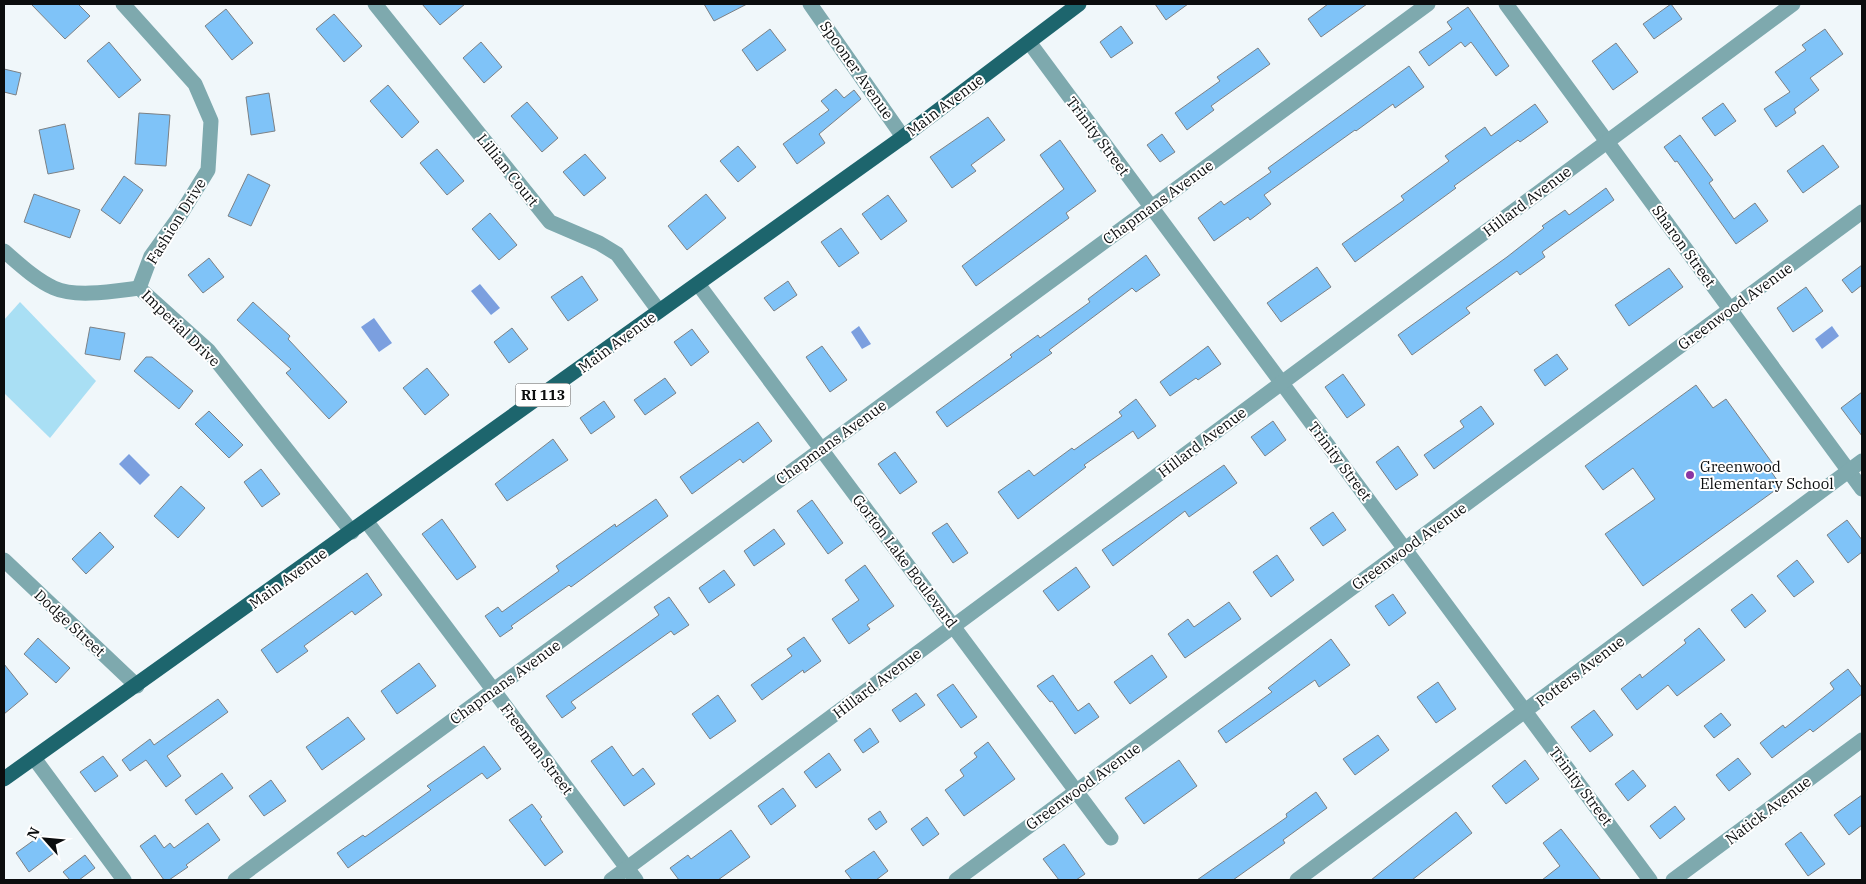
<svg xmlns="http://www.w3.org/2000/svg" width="1866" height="884" font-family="'IBM Plex Serif',serif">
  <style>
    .green { fill: #a9dff4 }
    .water { fill: #7b9fdf }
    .building { fill: #7fc3f8; stroke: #7c8185 }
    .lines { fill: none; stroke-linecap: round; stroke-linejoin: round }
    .street { stroke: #7ea9ae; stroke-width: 15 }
    .primary { stroke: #1d656d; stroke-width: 15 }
    .poi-dot { fill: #8b36a3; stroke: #fff; stroke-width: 2 }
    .labels { text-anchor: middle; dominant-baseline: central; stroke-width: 4; stroke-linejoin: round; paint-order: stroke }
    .shield { fill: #fff; stroke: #545656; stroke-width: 1 }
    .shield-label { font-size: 14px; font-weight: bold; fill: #0b0d0e }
    .street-label { font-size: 15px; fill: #0b0d0e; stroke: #fff }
    .poi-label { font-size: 15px; fill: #0b0d0e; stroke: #fff; text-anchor: start }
  </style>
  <rect width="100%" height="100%" fill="#f0f7fa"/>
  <polygon class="green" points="20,302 96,381 50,438 4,393 4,320"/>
  <g class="water">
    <polygon points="480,284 500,308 491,315 471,291"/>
    <polygon points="374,318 392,343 379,352 361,327"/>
    <polygon points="859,326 871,344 862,349 851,332"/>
    <polygon points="1832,326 1839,336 1822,349 1815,339"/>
    <polygon points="129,454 150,475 140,485 119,464"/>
  </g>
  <g class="building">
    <polygon points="31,4 78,4 90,16 65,39"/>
    <polygon points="422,4 465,4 440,25"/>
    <polygon points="704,4 747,4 714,21"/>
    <polygon points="1155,4 1188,4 1166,20"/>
    <polygon points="1328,4 1367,4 1321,37 1308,19"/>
    <polygon points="1671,4 1682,19 1654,39 1643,24"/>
    <polygon points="1468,7 1509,66 1496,76 1471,42 1465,47 1461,42 1429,66 1419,52 1452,29 1447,22"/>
    <polygon points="226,9 253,43 232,60 205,26"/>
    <polygon points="334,14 362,46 344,62 316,29"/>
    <polygon points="1121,26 1133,43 1111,58 1100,42"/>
    <polygon points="770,29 786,50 757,71 742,50"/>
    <polygon points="1825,29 1843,54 1810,78 1819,90 1794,109 1796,113 1776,127 1764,109 1790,92 1775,72 1806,50 1802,45"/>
    <polygon points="109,42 141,80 119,98 87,61"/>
    <polygon points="481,42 502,67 484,83 463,58"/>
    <polygon points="1616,43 1638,72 1613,90 1592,61"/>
    <polygon points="1258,48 1270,64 1211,106 1214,110 1187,130 1175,113 1220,81 1217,77"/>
    <polygon points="1409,66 1424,87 1395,108 1393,104 1356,131 1355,130 1264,195 1271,204 1250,220 1248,217 1214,241 1198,218 1221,201 1224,205 1271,172 1268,168"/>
    <polygon points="4,69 21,73 16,95 4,92"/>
    <polygon points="388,85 419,122 402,138 370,101"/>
    <polygon points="836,89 844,98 854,90 861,99 819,134 825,143 797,164 783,144 829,110 821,101"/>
    <polygon points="269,93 275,131 251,135 246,97"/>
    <polygon points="527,102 558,138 542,152 511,116"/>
    <polygon points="1723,103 1736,121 1715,136 1702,118"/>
    <polygon points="1535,104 1548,122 1520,142 1518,140 1454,186 1456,188 1355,262 1342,244 1404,200 1401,196 1449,161 1445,156 1485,127 1491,136"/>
    <polygon points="139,113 170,115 166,166 135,164"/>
    <polygon points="988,117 1005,140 971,165 976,171 952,188 930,157"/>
    <polygon points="65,124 74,169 48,174 39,130"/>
    <polygon points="1162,134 1175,152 1160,162 1147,145"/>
    <polygon points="1680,135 1713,180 1709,183 1734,219 1755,203 1768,221 1736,244 1677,161 1675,162 1664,147"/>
    <polygon points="1060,140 1096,191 1066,213 1069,218 976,286 962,266 1064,189 1040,155"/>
    <polygon points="1823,145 1839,167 1803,193 1787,171"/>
    <polygon points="738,146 756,167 738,182 720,161"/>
    <polygon points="437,149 464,181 447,195 420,163"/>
    <polygon points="585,154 606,178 584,196 563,172"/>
    <polygon points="248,174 270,185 251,226 228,216"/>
    <polygon points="124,176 143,190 120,224 101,210"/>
    <polygon points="1606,188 1614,200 1542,252 1545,257 1520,275 1517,271 1466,308 1470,313 1412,355 1398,335 1507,257 1544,228 1542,226 1565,210 1569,215"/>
    <polygon points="34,194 80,210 70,238 24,222"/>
    <polygon points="706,194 726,218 687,250 668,226"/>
    <polygon points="888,195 907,221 881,240 862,214"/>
    <polygon points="490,213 517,245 499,260 472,229"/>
    <polygon points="841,228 859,253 839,267 821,242"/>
    <polygon points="1146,255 1160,275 1136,292 1132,288 1049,350 1052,353 947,427 936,412 1012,357 1010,355 1038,335 1040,338 1090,302 1088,299"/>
    <polygon points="209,258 224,277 203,293 188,275"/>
    <polygon points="1862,265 1862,285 1852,293 1842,280"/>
    <polygon points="1317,267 1331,287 1281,322 1267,303"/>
    <polygon points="1669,268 1683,287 1629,326 1615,305"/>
    <polygon points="582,276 598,300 568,321 551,297"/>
    <polygon points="788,281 797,295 774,311 764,298"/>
    <polygon points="1806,287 1823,311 1793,332 1777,308"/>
    <polygon points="253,302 290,336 288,339 347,402 329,419 286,373 291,369 237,320"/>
    <polygon points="90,327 125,333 120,360 85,354"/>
    <polygon points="512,328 528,349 509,363 494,342"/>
    <polygon points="692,329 709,352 691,366 674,342"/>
    <polygon points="822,346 847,380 830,392 806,357"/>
    <polygon points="1208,346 1221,364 1198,380 1196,378 1170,396 1160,382"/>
    <polygon points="1557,354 1568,369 1545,386 1534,370"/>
    <polygon points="146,357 152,357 193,391 179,409 134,371"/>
    <polygon points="427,368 449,395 425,415 403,388"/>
    <polygon points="1343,374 1365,405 1347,418 1325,387"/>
    <polygon points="665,378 676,393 645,415 634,400"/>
    <polygon points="1696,385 1713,408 1726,399 1773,464 1768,467 1781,486 1643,586 1605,534 1655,499 1633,468 1603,490 1585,466"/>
    <polygon points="1862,392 1862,436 1841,408"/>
    <polygon points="1136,399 1156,426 1138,439 1133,431 1084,465 1086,467 1018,519 998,492 1029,470 1034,476 1072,448 1074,450 1122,416 1119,412"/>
    <polygon points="604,401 615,417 591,434 580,418"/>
    <polygon points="1481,406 1494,424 1434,469 1424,455 1464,427 1460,421"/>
    <polygon points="209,411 243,445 229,458 195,424"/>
    <polygon points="1273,421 1286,440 1265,456 1251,437"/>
    <polygon points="758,422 772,441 743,463 740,459 692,494 680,477"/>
    <polygon points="553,439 568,460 507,501 495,484"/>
    <polygon points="1398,446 1418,475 1396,490 1376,462"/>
    <polygon points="895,452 917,482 900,494 878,464"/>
    <polygon points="1224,465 1237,483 1189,517 1185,511 1113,566 1102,550"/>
    <polygon points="261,469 280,494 262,507 244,482"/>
    <polygon points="181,486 205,508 178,538 154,516"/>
    <polygon points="656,499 668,516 571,587 569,585 511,626 513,628 500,637 485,616 498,607 502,612 559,571 556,566 615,524 616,527"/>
    <polygon points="812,500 843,543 828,554 797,511"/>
    <polygon points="1333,512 1346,530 1323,546 1310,528"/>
    <polygon points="442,519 476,567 457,580 422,534"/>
    <polygon points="1847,520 1862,540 1862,552 1848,563 1827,535"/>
    <polygon points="947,523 968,553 953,563 932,533"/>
    <polygon points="774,529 785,544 754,566 744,551"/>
    <polygon points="100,532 114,547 86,574 72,559"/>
    <polygon points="1277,555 1294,580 1271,597 1253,572"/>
    <polygon points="1797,560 1814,582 1794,597 1777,576"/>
    <polygon points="865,565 894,606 867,625 870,629 849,644 832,619 859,600 845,580"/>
    <polygon points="1076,567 1090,587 1058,611 1043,591"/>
    <polygon points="724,570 735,585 709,603 699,588"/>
    <polygon points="367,573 382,595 355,615 352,611 304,646 308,651 277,673 261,650"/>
    <polygon points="1393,594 1406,613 1389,626 1375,606"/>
    <polygon points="1752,594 1766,611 1745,628 1731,610"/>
    <polygon points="669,597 689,625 674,635 671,631 571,702 576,708 562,718 546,696 659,615 654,607"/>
    <polygon points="1229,602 1241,619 1185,658 1168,634 1188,619 1194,627"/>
    <polygon points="1699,628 1725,660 1677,696 1668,685 1637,710 1621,689 1640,674 1642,678 1686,643 1684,640"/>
    <polygon points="804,637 821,661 804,673 803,670 762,700 751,685 792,656 787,649"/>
    <polygon points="38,638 70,668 56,683 24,654"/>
    <polygon points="1331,639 1350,665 1319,687 1315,680 1226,743 1218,731 1272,692 1268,688"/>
    <polygon points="1152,655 1167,677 1130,704 1114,682"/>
    <polygon points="419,663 436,686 397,714 381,691"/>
    <polygon points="4,664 28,694 4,714"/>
    <polygon points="1848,669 1862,688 1862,694 1813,732 1810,729 1772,758 1760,743 1783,725 1785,728 1834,689 1830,683"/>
    <polygon points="1053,675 1078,711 1089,703 1099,717 1075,734 1052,701 1050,702 1037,686"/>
    <polygon points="1438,682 1456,709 1436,723 1417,697"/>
    <polygon points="953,684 977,717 961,728 937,695"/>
    <polygon points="916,693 925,705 900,722 892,710"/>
    <polygon points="718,695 736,721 710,739 692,714"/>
    <polygon points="218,699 228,712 167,756 181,776 166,787 146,760 130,771 122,760 150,739 154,745"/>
    <polygon points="1594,710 1613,735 1590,752 1571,727"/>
    <polygon points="1721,713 1731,725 1714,738 1704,726"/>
    <polygon points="348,717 365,739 322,770 306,747"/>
    <polygon points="870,728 879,742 863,753 854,740"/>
    <polygon points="1378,735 1389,750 1355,775 1343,759"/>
    <polygon points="988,742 1015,779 964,816 945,790 964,776 960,770 977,757 974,753"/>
    <polygon points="484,746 501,769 487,779 482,773 348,868 337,853 363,835 365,837 431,790 427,786"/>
    <polygon points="612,746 633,776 643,768 655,784 624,806 591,761"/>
    <polygon points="829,753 841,770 816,788 804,772"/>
    <polygon points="103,756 118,776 95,792 80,772"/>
    <polygon points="1738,758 1751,774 1729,791 1716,775"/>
    <polygon points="1179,760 1197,786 1144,824 1125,798"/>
    <polygon points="1525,760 1539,779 1506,804 1492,786"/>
    <polygon points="1633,770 1646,786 1628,801 1615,784"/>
    <polygon points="222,773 233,788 196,815 185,800"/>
    <polygon points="271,780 286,801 264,816 249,796"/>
    <polygon points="783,788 796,806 771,825 758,806"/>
    <polygon points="1316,792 1327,808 1283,840 1285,843 1233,880 1197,880 1287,817 1286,814"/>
    <polygon points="1862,795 1862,825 1849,835 1834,815"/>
    <polygon points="532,804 542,817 540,819 563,852 545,866 509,820"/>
    <polygon points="1675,806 1685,819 1660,839 1650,826"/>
    <polygon points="880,811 887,822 876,830 868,819"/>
    <polygon points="1456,812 1472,833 1412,880 1371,880"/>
    <polygon points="927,817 939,834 923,846 911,829"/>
    <polygon points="208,823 220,840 186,865 188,867 169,880 164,880 140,846 155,835 164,848 170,843 174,848"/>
    <polygon points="1561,829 1601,880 1542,880 1560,866 1543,843"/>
    <polygon points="731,830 750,857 718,880 679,880 670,868 688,855 691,859"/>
    <polygon points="1801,832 1825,864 1808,876 1785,844"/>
    <polygon points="41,835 54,853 29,872 16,853"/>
    <polygon points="1064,844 1085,874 1076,880 1059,880 1043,859"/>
    <polygon points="874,851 888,871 876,880 852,880 845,871"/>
    <polygon points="85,855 95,868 79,880 70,880 63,872"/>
  </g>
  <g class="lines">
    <g class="street">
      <polyline points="123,4 195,84 211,121 208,170 179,217 151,256 139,288"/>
      <polyline points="375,4 550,222 599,243 617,254 659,311"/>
      <polyline points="810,4 903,137"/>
      <polyline points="1506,4 1862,489"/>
      <polyline points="1029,42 1650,880"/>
      <path d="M4,251C19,264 36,280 54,288C76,298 115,291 139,288L208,350L352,532"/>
      <polyline points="698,284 1111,838"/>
      <polyline points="367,522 636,880"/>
      <polyline points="4,560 137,686"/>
      <polyline points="34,758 124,880"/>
      <polyline points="235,880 1428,4"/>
      <polyline points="611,880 1793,4"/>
      <polyline points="956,880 1862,212"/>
      <polyline points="1297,880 1862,461"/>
      <polyline points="1673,880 1862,740"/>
    </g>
    <polyline class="primary" points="4,779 903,137 1079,4"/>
  </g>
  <circle class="poi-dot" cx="1690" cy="475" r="5"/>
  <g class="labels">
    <rect class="shield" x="515.5" y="383.5" width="55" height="23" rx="4"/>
    <g class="shield-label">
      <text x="543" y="395">RI 113</text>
    </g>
    <g class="street-label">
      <text transform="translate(857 70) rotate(55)">Spooner Avenue</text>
      <text transform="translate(945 105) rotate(-37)">Main Avenue</text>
      <text transform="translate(1098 136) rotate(53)">Trinity Street</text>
      <text transform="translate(508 170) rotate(51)">Lillian Court</text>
      <text transform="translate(1527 201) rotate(-37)">Hillard Avenue</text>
      <text transform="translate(1158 202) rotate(-36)">Chapmans Avenue</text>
      <text transform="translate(176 221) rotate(-58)">Fashion Drive</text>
      <text transform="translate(1684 246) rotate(54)">Sharon Street</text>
      <text transform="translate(1735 306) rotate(-36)">Greenwood Avenue</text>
      <text transform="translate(181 328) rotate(44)">Imperial Drive</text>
      <text transform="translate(617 342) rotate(-36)">Main Avenue</text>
      <text transform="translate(831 442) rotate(-36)">Chapmans Avenue</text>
      <text transform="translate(1202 442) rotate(-37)">Hillard Avenue</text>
      <text transform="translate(1340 461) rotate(53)">Trinity Street</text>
      <text transform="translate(1409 546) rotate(-36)">Greenwood Avenue</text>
      <text transform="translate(905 561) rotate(53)">Gorton Lake Boulevard</text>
      <text transform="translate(288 578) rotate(-36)">Main Avenue</text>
      <text transform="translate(70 623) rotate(43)">Dodge Street</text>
      <text transform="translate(1580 671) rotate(-37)">Potters Avenue</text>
      <text transform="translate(505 682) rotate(-36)">Chapmans Avenue</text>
      <text transform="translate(877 683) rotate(-37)">Hillard Avenue</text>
      <text transform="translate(537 749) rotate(53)">Freeman Street</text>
      <text transform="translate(1083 786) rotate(-36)">Greenwood Avenue</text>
      <text transform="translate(1581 786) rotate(53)">Trinity Street</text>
      <text transform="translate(1768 810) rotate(-37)">Natick Avenue</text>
    </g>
    <g class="poi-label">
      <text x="1700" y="466">Greenwood<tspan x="1700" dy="17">Elementary School</tspan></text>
    </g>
  </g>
  <rect width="1866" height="884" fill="none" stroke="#0b0d0e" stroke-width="10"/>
  <g transform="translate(45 839) rotate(297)" stroke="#ffffff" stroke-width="4" paint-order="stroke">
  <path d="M0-4L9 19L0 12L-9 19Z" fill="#0b0d0e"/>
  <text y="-8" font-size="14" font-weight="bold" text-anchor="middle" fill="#0b0d0e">N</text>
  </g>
</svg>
